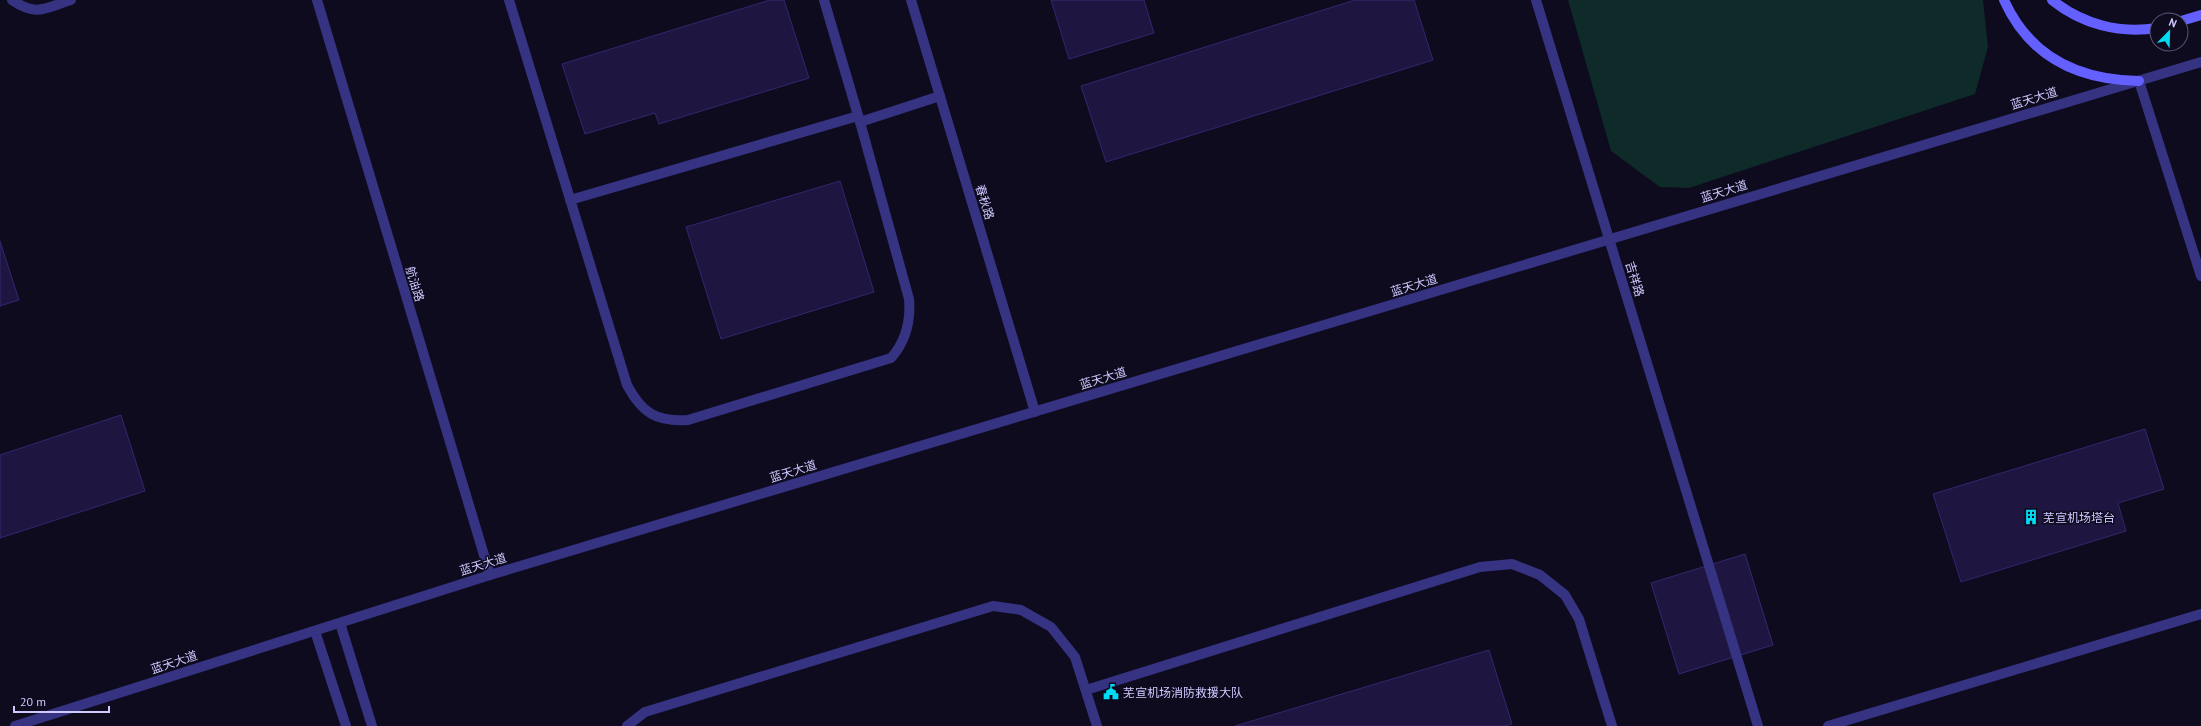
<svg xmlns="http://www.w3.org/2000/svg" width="2201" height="726" font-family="'PT Sans','Noto Sans SC',sans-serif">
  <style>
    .green { fill: #0e2a29 }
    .building { fill: #1e1641; stroke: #34266f }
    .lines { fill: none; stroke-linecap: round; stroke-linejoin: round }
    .service { stroke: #353382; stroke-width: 10 }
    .minor { stroke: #353382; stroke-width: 10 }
    .tertiary { stroke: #353382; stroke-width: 10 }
    .secondary { stroke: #6460ff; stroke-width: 10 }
    .labels { text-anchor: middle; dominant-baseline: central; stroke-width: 3; stroke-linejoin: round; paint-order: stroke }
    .street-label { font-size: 12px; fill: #cfc9ff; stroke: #0e0b1f }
    .poi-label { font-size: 12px; fill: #cfc9ff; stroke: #0e0b1f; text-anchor: start }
  </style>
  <rect width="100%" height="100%" fill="#0e0b1f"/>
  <polygon class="green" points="1568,0 1983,0 1988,47 1975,94 1689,188 1660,187 1611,151"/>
  <g class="building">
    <polygon points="770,0 784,0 809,78 659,124 655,113 585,134 562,64"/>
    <polygon points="1051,0 1144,0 1154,33 1069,59"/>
    <polygon points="1355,0 1414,0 1433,60 1106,162 1081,86"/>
    <polygon points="840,181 874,292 721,339 686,227"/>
    <polygon points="0,241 19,300 0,306"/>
    <polygon points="121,415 145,491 0,538 0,455"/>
    <polygon points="2145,429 2164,489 2118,503 2126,531 1961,582 1933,494"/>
    <polygon points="1745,554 1773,645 1679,674 1651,583"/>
    <polygon points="1489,650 1512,724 1505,726 1235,726"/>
  </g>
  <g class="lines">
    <g class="service">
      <path d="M12,0C37,17 45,8 71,0"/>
      <path d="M509,0L627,385C642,413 656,422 688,420L891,358C906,341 911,322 909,299L860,122L940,96"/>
      <polyline points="824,0 860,122"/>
      <polyline points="570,200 858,116"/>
      <polyline points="340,623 372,726"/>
      <polyline points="315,631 346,726"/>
      <polyline points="1086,690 1480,567 1512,564 1540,575 1565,595 1579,619 1612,726"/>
      <polyline points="627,726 645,712 993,606 1021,610 1051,627 1075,657 1097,726"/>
    </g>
    <g class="minor">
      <polyline points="911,0 1035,412"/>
      <polyline points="1536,0 1758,726"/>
      <polyline points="2139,81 2201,276"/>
      <polyline points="15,726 490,575 2201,62"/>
      <polyline points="1828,726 2201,614"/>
    </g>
    <polyline class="tertiary" points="317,0 490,575"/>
    <g class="secondary">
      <path d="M2004,0C2030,58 2079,80 2139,81"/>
      <path d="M2052,0C2082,24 2119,34 2157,28"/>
      <polyline points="2181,21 2201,15"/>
    </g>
  </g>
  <defs>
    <symbol id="building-bare" viewBox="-9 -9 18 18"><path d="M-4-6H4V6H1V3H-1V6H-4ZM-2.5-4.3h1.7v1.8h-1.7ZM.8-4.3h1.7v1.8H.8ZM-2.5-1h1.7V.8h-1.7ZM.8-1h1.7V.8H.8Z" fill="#00dcf4" stroke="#0e0b1f" stroke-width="2.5" paint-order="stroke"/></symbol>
    <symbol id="civic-bare" viewBox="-9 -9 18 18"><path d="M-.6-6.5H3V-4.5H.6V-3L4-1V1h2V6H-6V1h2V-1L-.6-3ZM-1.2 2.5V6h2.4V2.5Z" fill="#00dcf4" stroke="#0e0b1f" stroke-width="2.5" paint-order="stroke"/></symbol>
  </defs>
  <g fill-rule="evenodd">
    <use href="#building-bare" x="2020" y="506" width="22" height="22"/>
    <use href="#civic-bare" x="1100" y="681" width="22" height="22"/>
  </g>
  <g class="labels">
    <g class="street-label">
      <text transform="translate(2034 98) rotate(-17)">蓝天大道</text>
      <text transform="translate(1724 191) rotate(-17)">蓝天大道</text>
      <text transform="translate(985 202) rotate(73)">春秋路</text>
      <text transform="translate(1635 279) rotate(73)">吉祥路</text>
      <text transform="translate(415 284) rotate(73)">航油路</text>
      <text transform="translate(1414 285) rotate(-17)">蓝天大道</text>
      <text transform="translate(1103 378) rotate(-17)">蓝天大道</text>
      <text transform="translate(793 471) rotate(-17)">蓝天大道</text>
      <text transform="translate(483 564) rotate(-17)">蓝天大道</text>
      <text transform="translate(174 662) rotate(-18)">蓝天大道</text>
    </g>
    <g class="poi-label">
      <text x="2043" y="517">芜宣机场塔台</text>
      <text x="1123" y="692">芜宣机场消防救援大队</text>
    </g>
  </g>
  <g transform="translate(2169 32) rotate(23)"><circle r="19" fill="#0e0b1f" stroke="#5b5779"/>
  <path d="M0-3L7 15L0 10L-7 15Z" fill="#00dcf4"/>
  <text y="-6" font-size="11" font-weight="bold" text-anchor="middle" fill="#cfc9ff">N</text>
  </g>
  <path d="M14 706v6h95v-6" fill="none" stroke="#cfc9ff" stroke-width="2"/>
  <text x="20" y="706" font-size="12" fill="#cfc9ff" stroke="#0e0b1f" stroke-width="3" paint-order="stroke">20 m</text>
</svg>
